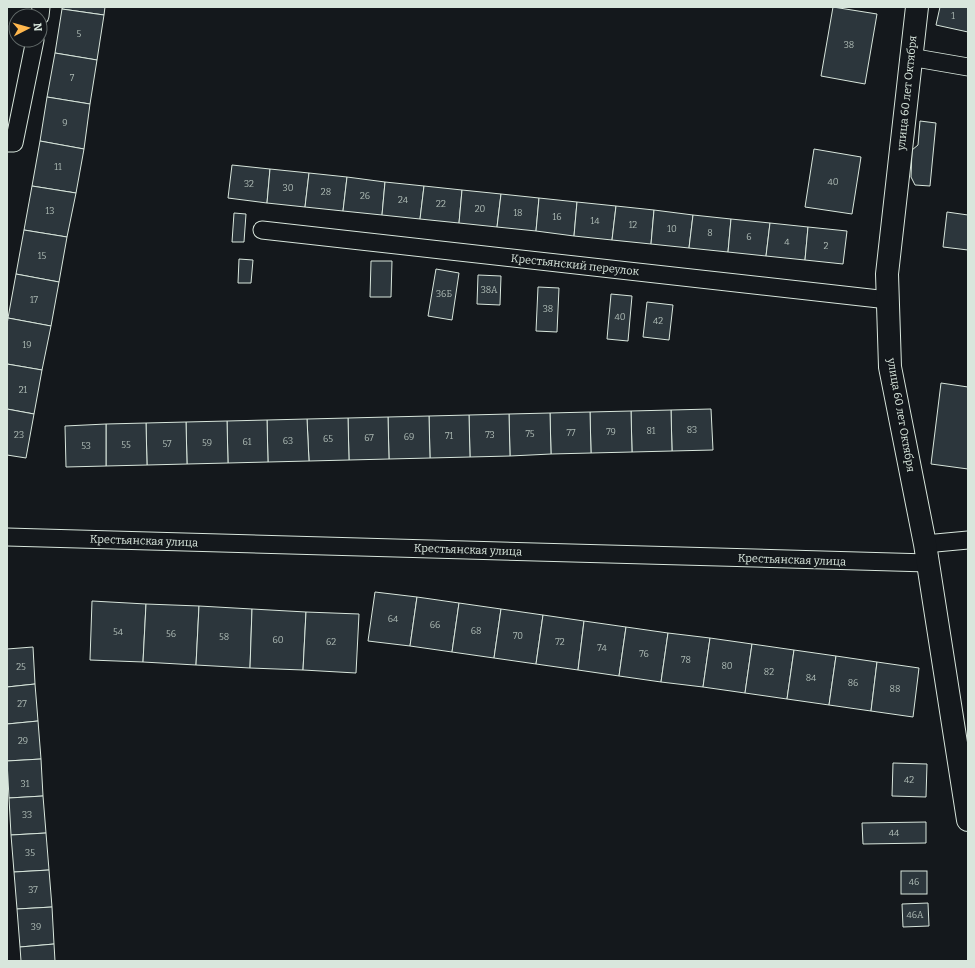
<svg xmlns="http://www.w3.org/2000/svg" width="975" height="968" font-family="Bitter,serif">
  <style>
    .building { fill: #2c363c; stroke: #d8e6dc }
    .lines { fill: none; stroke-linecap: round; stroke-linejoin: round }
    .street-casing { stroke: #d8e6dc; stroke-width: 19 }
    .primary-casing { stroke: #d8e6dc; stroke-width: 24 }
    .street { stroke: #14181c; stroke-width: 17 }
    .primary { stroke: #14181c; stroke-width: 22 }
    .labels { text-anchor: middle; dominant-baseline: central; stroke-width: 3; stroke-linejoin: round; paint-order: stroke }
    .number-label { font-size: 9px; fill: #adbab4 }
    .street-label { font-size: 11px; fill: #d8e6dc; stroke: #14181c }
  </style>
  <rect width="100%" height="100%" fill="#14181c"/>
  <g class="building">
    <polygon points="62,7 105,7 104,15 62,9"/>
    <polygon points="833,7 877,14 865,84 821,76"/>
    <polygon points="940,7 968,7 968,32 936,25"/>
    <polygon points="62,9 104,15 97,60 55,53"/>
    <polygon points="55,53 97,60 90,104 47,97"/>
    <polygon points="47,97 90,104 84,149 40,141"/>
    <polygon points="920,121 936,123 930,186 915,185 911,177 912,150 918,145"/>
    <polygon points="40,141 84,149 76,193 32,186"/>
    <polygon points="814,149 861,157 852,214 805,207"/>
    <polygon points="232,165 270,169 267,203 228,198"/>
    <polygon points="270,169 309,173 305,207 267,203"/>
    <polygon points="309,173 347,177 343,211 305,207"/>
    <polygon points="347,177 385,182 382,215 343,211"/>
    <polygon points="385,182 424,186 420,219 382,215"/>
    <polygon points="32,186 76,193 67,237 24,230"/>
    <polygon points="424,186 462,190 459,223 420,219"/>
    <polygon points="462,190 501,194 497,227 459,223"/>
    <polygon points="501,194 539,198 536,231 497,227"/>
    <polygon points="539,198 577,202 574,236 536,231"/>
    <polygon points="577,202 616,206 612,240 574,236"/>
    <polygon points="616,206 654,210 651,244 612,240"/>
    <polygon points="654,210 693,215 689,248 651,244"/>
    <polygon points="947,212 968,215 968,250 943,247"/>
    <polygon points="234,213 246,214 244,242 232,242"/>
    <polygon points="693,215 731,219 728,252 689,248"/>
    <polygon points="731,219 770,223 766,256 728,252"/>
    <polygon points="770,223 808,227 805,260 766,256"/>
    <polygon points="808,227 847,231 843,264 805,260"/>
    <polygon points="24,230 67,237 59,282 16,274"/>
    <polygon points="239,259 253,260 251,283 238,283"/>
    <polygon points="371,261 392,261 391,297 370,297"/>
    <polygon points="436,269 459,273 452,320 428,316"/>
    <polygon points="16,274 59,282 51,326 8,318"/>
    <polygon points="478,275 501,276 500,305 477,304"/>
    <polygon points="538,287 559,288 557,332 536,331"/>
    <polygon points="611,294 632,296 628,341 607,339"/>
    <polygon points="647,302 673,305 669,340 643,337"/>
    <polygon points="8,318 51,326 42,370 7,364 7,325"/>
    <polygon points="7,364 42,370 34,414 7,409"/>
    <polygon points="941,383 968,387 968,469 931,464"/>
    <polygon points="7,409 34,414 26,458 7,455"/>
    <polygon points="711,409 713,450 672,451 671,410"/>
    <polygon points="671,410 672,451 632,452 631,411"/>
    <polygon points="631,411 632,452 591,453 590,412"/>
    <polygon points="590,412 591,453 551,454 550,413"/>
    <polygon points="550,413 551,454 510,456 509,414"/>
    <polygon points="509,414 510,456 470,457 469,415"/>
    <polygon points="469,415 470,457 430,458 429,416"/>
    <polygon points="429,416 430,458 389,459 388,417"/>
    <polygon points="388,417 389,459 349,460 348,418"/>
    <polygon points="348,418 349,460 309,461 307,419"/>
    <polygon points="307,419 309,461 268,462 267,420"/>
    <polygon points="267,420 268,462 228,463 227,421"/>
    <polygon points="227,421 228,463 187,464 186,422"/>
    <polygon points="186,422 187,464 147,465 146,423"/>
    <polygon points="146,423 147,465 106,466 106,424"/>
    <polygon points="106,424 106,466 66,467 65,426"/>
    <polygon points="375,592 417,597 410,646 368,641"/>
    <polygon points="417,597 459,603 452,652 410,646"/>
    <polygon points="92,601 146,604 143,662 90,660"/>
    <polygon points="459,603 501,609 494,658 452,652"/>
    <polygon points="146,604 199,606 196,665 143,662"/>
    <polygon points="199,606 252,609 250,668 196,665"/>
    <polygon points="252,609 306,612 303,670 250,668"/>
    <polygon points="501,609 543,615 536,664 494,658"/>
    <polygon points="306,612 359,614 356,673 303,670"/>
    <polygon points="543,615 584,621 578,670 536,664"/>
    <polygon points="584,621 626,627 619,676 578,670"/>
    <polygon points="626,627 668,633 661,682 619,676"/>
    <polygon points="668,633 710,638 703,687 661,682"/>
    <polygon points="710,638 752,644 745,693 703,687"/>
    <polygon points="752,644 794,650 787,699 745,693"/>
    <polygon points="33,647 35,684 7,687 7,649"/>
    <polygon points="794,650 836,656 829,705 787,699"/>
    <polygon points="836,656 877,662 871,711 829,705"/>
    <polygon points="877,662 919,668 913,717 871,711"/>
    <polygon points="35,684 38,721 7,724 7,687"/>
    <polygon points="38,721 41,759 7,761 7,724"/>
    <polygon points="41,759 43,796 9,798 7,761"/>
    <polygon points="893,763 927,764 926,797 892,796"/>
    <polygon points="43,796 46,833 11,835 9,798"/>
    <polygon points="926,822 926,843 863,844 862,823"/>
    <polygon points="46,833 49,870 14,872 11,835"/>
    <polygon points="49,870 52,907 17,909 14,872"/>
    <rect x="901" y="871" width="26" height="23"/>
    <polygon points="928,903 929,926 903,927 902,904"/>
    <polygon points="52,907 54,944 20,947 17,909"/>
    <polygon points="54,944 55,961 21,961 20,947"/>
  </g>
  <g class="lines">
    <defs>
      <g id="street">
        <polyline points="40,16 41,7"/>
        <polyline points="910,57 968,67"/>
        <polyline points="7,143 14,143 35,40"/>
        <polyline points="262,230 888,300"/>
        <polyline points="7,537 928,563"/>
        <polyline points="925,544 968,540"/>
      </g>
      <polyline id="primary" points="917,7 887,274 890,367 925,544 968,820"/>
    </defs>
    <use href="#street" class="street-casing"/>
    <use href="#primary" class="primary-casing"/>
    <use href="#street" class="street"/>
    <use href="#primary" class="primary"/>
  </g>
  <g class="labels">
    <g class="number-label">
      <text x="953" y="16">1</text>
      <text x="79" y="34">5</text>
      <text x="849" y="45">38</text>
      <text x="72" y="78">7</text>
      <text x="65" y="123">9</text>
      <text x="58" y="167">11</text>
      <text x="833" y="182">40</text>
      <text x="249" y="184">32</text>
      <text x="288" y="188">30</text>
      <text x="326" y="192">28</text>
      <text x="365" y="196">26</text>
      <text x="403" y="200">24</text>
      <text x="441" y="204">22</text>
      <text x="480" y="209">20</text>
      <text x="50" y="211">13</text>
      <text x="518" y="213">18</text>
      <text x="557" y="217">16</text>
      <text x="595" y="221">14</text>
      <text x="633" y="225">12</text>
      <text x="672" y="229">10</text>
      <text x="710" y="233">8</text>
      <text x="749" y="237">6</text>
      <text x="787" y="242">4</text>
      <text x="826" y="246">2</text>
      <text x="42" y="256">15</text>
      <text x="489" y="290">38А</text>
      <text x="444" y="294">36Б</text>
      <text x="34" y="300">17</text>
      <text x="548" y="309">38</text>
      <text x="620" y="317">40</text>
      <text x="658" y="321">42</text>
      <text x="27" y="345">19</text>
      <text x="23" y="390">21</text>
      <text x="692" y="430">83</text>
      <text x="651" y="431">81</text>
      <text x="611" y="432">79</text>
      <text x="571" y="433">77</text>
      <text x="530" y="434">75</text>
      <text x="19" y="435">23</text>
      <text x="490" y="435">73</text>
      <text x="449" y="436">71</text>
      <text x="409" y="437">69</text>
      <text x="369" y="438">67</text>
      <text x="328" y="439">65</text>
      <text x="288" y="441">63</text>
      <text x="247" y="442">61</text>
      <text x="207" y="443">59</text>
      <text x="167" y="444">57</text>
      <text x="126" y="445">55</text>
      <text x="86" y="446">53</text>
      <text x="393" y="619">64</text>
      <text x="435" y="625">66</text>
      <text x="476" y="631">68</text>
      <text x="118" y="632">54</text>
      <text x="171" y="634">56</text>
      <text x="518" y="636">70</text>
      <text x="224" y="637">58</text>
      <text x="278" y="640">60</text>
      <text x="331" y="642">62</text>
      <text x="560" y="642">72</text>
      <text x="602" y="648">74</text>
      <text x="644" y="654">76</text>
      <text x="686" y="660">78</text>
      <text x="727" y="666">80</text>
      <text x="21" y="667">25</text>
      <text x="769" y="672">82</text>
      <text x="811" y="678">84</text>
      <text x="853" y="683">86</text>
      <text x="895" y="689">88</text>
      <text x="22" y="704">27</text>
      <text x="23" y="741">29</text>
      <text x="909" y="780">42</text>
      <text x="25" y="784">31</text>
      <text x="27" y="815">33</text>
      <text x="894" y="833">44</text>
      <text x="30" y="853">35</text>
      <text x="914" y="882">46</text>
      <text x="33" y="890">37</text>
      <text x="915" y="915">46А</text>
      <text x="36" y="927">39</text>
    </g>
    <g class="street-label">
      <text transform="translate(907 93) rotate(-84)">улица 60 лет Октября</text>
      <text transform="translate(575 265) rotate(6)">Крестьянский переулок</text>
      <text transform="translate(901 415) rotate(80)">улица 60 лет Октября</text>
      <text transform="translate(144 541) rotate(2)">Крестьянская улица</text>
      <text transform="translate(468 550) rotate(2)">Крестьянская улица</text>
      <text transform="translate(792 560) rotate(2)">Крестьянская улица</text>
    </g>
  </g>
  <rect width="975" height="968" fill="none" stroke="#d8e6dc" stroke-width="16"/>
  <g transform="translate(28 28) rotate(84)"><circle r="19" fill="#14181c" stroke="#626a69"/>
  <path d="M0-3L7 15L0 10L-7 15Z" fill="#ffb74d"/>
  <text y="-6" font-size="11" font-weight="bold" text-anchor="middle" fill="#d8e6dc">N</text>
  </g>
</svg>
